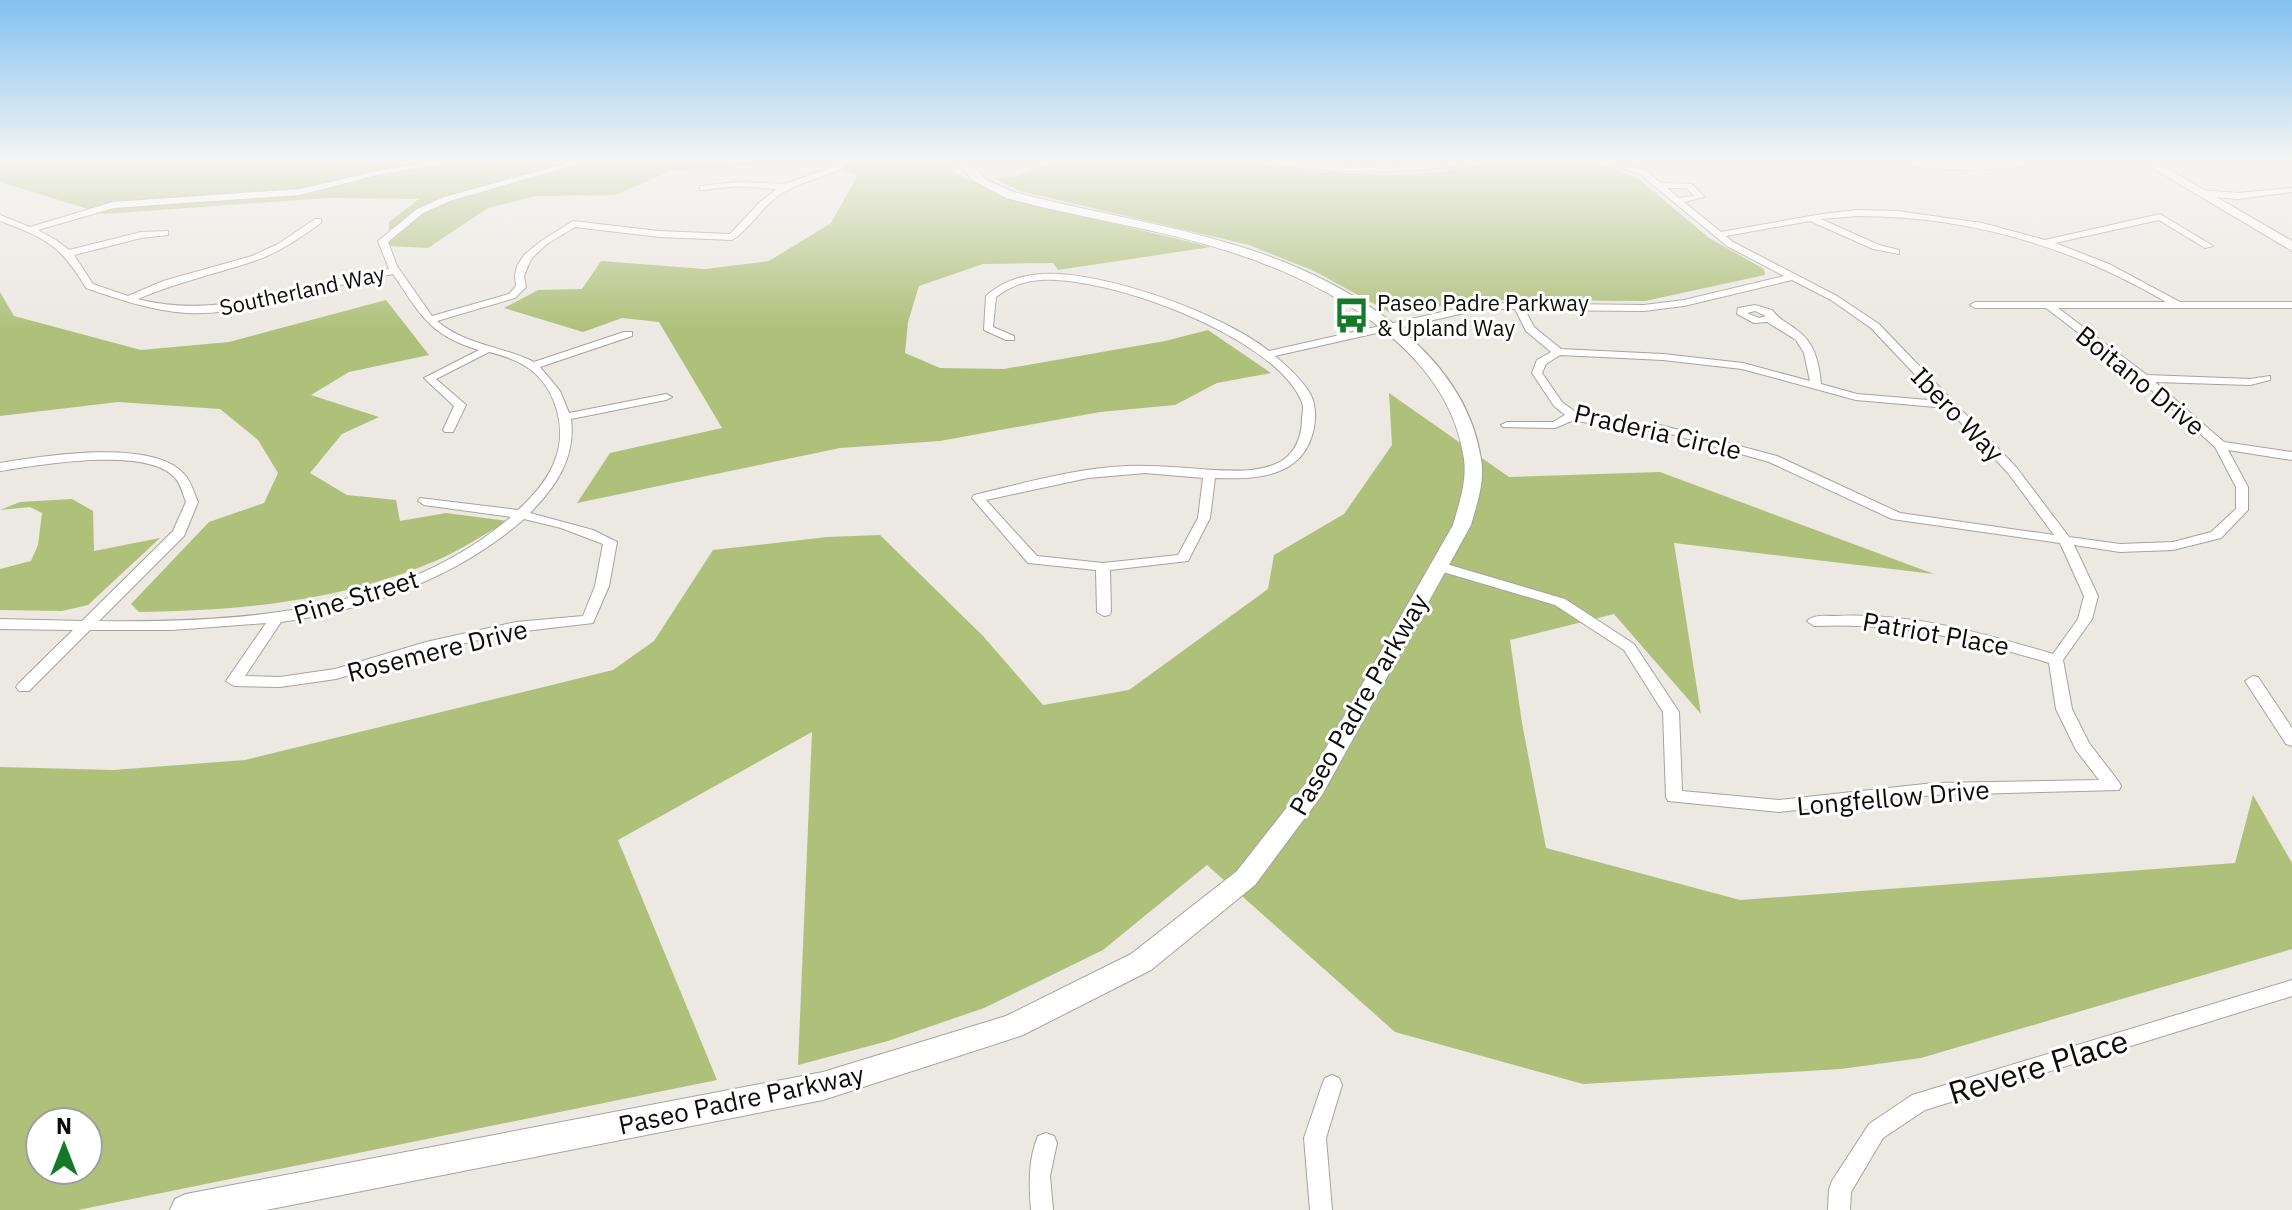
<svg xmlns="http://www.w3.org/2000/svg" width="2292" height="1210" font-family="'IBM Plex Sans',sans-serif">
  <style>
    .green { fill: #afc07b; fill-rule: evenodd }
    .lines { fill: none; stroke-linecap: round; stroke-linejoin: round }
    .minor-casing { stroke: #a7a39d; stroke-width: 2 }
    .secondary-casing { stroke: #a7a39d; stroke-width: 2 }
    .primary-casing { stroke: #a7a39d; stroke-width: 2 }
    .minor { fill: #fff; fill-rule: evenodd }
    .secondary { fill: #fff; fill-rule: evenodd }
    .primary { fill: #fff; fill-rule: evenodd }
    .labels { text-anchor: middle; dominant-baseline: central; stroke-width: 6; stroke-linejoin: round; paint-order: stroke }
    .far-street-label { font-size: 22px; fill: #0d0c0a; stroke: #fff }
    .far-poi-label { font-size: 22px; fill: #0d0c0a; stroke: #fff; text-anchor: start }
    .street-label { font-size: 26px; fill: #0d0c0a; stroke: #fff }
    .near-street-label { font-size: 32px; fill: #0d0c0a; stroke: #fff }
  </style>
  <rect width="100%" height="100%" fill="#ece8e2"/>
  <g class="green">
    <polygon points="0,160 948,160 954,172 1004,197 1211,247 1058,270 1053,263 983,264 919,286 908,322 905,353 940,368 1004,369 1165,341 1208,330 1271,373 1217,383 1175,405 1100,412 940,441 840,448 577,503 610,453 722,428 659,322 622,318 583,332 504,308 538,290 582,289 601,261 705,269 769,261 831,223 858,175 816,162 673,170 615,195 536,196 488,208 428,248 389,246 389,222 419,199 327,198 104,214 0,182"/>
    <polygon points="1055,160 1240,160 1304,171 1398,175 1447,171 1496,160 1584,160 1608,166 1640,180 1709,238 1764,269 1765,275 1645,301 1476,300 1402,313 1389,312 1314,271 1249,245 1020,191 995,179 1016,176"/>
    <path d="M0,292L14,316L141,350L229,342L386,300L429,355L349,372L311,395L379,417L342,434L310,473L347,495L396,500L400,521L446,513L508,521C483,535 459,551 433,562C336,602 243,610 139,612L131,604L209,522L264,503L278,473L258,440L220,409L118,402L0,416Z"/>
    <path d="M1389,393L1509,477L1660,472L1934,574L1674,543L1701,714L1614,614L1510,640L1522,723L1546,848L1740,900L2235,863L2253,795L2292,863V949L1921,1058L1841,1069L1583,1084L1395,1032L1207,865L1103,950L984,1008L888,1041L798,1065L812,732L618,840L717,1080L78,1210H0V767L113,770L245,760L613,670L654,641L713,550L827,537L880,535L983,636L1043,705L1129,690L1268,589L1274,555L1344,514L1392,445ZM40,1122H88V1170H40Z"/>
    <polygon points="72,499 93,511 94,551 160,538 88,605 62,611 0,610 0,569 31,561 38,545 42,513 30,507 0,510 20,502"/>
  </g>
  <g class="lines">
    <defs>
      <g id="minor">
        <path d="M444,160H461L377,175L300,195L114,208L38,230L56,240L69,250L141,232L168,231V235L141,238L74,255L93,284L128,296L163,281L252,256L278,244L315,219H321V223C301,237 280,252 257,260C217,274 177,282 138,299C225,322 304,281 389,269L378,241L417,209L444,197L579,160H591L450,201L423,213L388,242L397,266L432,316L509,294L516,286L515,276L517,266L524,255L541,241L573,221L659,231L730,234L760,202L777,189L737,186L703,190H700V186L737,182L785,184L830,168L835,165L837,160H845L842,168C821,179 797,182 778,196C761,208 749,230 732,240L659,237L575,227L547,244L531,259L524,276L526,287L515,298L437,321C465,345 502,346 534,362L624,332H632V336L540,367L560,391L569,413L666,394L672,397L666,400L571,419C576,457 556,487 530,513L593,530L617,542L609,586L593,623L516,632L428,651L336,679L280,687L234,686L226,681L266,623L172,630H90L29,691H19L16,687L19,683L73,630L0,629V619L82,621L173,531L186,502C183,495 181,485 176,479C150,445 38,465 0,471V463C43,456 152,438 184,474C191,481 194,493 198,502L184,536L99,621C240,623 399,613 511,517L424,505L418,501L420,498L518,510C533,496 548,480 555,460C568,428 555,384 525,366C514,359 501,355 489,352L436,379L466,405L453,432H445L443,430L454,406L424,378L479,350C430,336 420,314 393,274C324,284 257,316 187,313C152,311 118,299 86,288C61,245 45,238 0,221V215L30,227L113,202L300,189L377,171ZM524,519L561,528L603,544L595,586L583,616L516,622L426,642L335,669L280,677L245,676L281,622C367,610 458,577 524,519Z"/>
        <path d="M1263,160L1370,167L1477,160C1446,175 1294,175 1263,160Z"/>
        <path d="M1598,160H1609L1647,171L1661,183L1692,184L1704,197L1684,202L1721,232L1822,214L1857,210L1897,211L1982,223L2045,240L2160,214L2213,246L2205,248L2159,220L2055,243L2109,264L2180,302H2292V308H2058L2147,375L2250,379L2270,376V380L2250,385L2155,382L2224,442L2292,452V460L2228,450L2248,487V510L2221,538L2173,550L2120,552L2074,545L2098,596L2092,619L2063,660L2072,709L2089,743L2119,782L2121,786L2119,790L1934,795L1779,812L1668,801L1666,797L1663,712L1624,650L1555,605L1433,569L1431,566L1433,563H1443L1565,599L1634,644L1679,712L1682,791L1779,800L1934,783L2099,780L2076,750L2056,709L2049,663C1972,639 1895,622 1814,626L1807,621C1814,614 1826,616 1836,616C1909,612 1983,633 2053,654L2078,619L2084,596L2060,543L1892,519L1769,462L1660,431L1617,429L1574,420L1555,428L1503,427L1501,425L1507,422H1553L1565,415L1554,406L1532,373L1537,360L1551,352L1526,331L1515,309H1482L1275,356C1288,367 1311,387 1314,404C1318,424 1311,449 1295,462C1275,479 1240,479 1215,478L1210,518L1188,561L1110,570L1111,612L1109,615L1104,616L1097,612L1096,570L1028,563L972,498L974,495C1024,483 1076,468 1128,466C1156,465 1185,468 1213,470C1235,471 1270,473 1288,456C1299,445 1302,432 1302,417C1303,412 1304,405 1301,400C1273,336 1107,275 1040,280C1024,281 1009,287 996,297L993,327L1014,336V340H1006L984,330L986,296C1001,282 1022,275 1043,274C1104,271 1221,313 1269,351L1482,303L1644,305L1684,300L1784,276L1727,246L1641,175ZM1667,188H1687L1694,196L1679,198ZM1857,216C1967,216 2071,246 2166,302H1975L1970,305L1975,308H2046L2140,380L2215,447L2236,487V509L2211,532L2173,542L2120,544L2069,537L2016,467L1879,324L1837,296L1733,242L1726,236L1810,221L1873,249L1899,254V250L1879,245L1821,219ZM1792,280L1831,300L1871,328L1940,401L1857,394L1821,384C1819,363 1815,343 1797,330C1784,320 1782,322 1772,310L1755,305L1738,308L1737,314L1754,323L1767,322L1796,340L1804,353L1810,381L1743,363L1663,354L1561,349L1534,327L1525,310L1644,311L1684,306ZM1755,311L1766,316L1759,318L1747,313ZM1560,355L1663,360L1742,369L1856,400L1947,408L2008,473L2054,535L1900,513L1777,456L1660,425L1617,423L1577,413L1562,402L1542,373L1546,364ZM1145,473L1203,478L1198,518L1178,555L1103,563L1037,556L986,500L1088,478Z"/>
        <path d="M1763,160H1798C1790,164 1771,164 1763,160Z"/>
        <path d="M1889,160L1967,164L2045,160C2019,173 1915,173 1889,160Z"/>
        <polygon points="2292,188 2292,192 2238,199 2201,196 2197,193 2201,190 2238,193"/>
        <polygon points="2253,676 2258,677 2292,728 2292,746 2286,744 2245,681"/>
        <polygon points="2292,980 2292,996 1925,1110 1883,1138 1851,1192 1850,1210 1828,1210 1829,1189 1832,1181 1869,1124 1912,1095"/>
        <polygon points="1332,1075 1339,1078 1342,1085 1326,1138 1332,1210 1310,1210 1304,1138 1322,1085 1325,1078"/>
        <path d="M1046,1133L1054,1136L1057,1143L1050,1176L1053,1210H1031C1029,1184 1028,1160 1038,1136Z"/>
      </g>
      <path id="secondary" d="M956,160H966L986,180L1014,192C1088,212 1165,223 1238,246C1338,276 1464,346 1481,459C1485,481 1477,504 1471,525L1322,795L1255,885L1151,970L1023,1035L823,1100L266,1210H170L175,1199L186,1194L823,1072L1006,1016L1131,954L1237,871L1306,783L1453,525C1459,504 1467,481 1464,459C1449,349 1327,283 1231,252C1157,228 1080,218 1006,198L972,180Z"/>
      <polygon id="primary" points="2139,160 2153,160 2292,241 2292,251"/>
    </defs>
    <use href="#minor" class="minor-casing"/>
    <use href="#secondary" class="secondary-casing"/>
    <use href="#primary" class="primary-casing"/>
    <use href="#minor" class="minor"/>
    <use href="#secondary" class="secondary"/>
    <use href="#primary" class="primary"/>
  </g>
  <linearGradient id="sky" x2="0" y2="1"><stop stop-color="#81c1f1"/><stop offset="0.49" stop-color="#f6f5f2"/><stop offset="1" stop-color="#f6f5f2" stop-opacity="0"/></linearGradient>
  <rect width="2292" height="329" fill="url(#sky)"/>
  <defs>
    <symbol id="bus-bare" viewBox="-9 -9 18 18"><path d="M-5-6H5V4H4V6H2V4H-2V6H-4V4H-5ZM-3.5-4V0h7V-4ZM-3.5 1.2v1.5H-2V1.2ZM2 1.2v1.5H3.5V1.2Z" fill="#167829" stroke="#fff" stroke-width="2.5" paint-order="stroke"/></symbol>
  </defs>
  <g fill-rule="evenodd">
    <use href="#bus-bare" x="1326" y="290" width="51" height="51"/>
  </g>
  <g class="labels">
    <g class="far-street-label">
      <text transform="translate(302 290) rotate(-12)">Southerland Way</text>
    </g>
    <g class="far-poi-label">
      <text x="1377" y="302">Paseo Padre Parkway<tspan x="1377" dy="25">&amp; Upland Way</tspan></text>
    </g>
    <g class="street-label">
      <text transform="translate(2141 380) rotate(39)">Boitano Drive</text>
      <text transform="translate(1958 414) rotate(46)">Ibero Way</text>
      <text transform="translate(1658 431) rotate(13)">Praderia Circle</text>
      <text transform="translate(356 596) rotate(-17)">Pine Street</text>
      <text transform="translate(1936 633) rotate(10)">Patriot Place</text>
      <text transform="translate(437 650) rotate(-14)">Rosemere Drive</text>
      <text transform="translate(1358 704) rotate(-60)">Paseo Padre Parkway</text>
      <text transform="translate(1893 797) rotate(-5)">Longfellow Drive</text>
      <text transform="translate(741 1099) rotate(-12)">Paseo Padre Parkway</text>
    </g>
    <g class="near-street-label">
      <text transform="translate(2038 1066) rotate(-17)">Revere Place</text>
    </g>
  </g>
  <g transform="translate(64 1146)"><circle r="38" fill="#ffffff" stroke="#9e9e9d" stroke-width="2"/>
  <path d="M0-6L14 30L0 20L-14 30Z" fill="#167829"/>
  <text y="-12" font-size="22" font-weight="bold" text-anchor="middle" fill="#0d0c0a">N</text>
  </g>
</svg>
